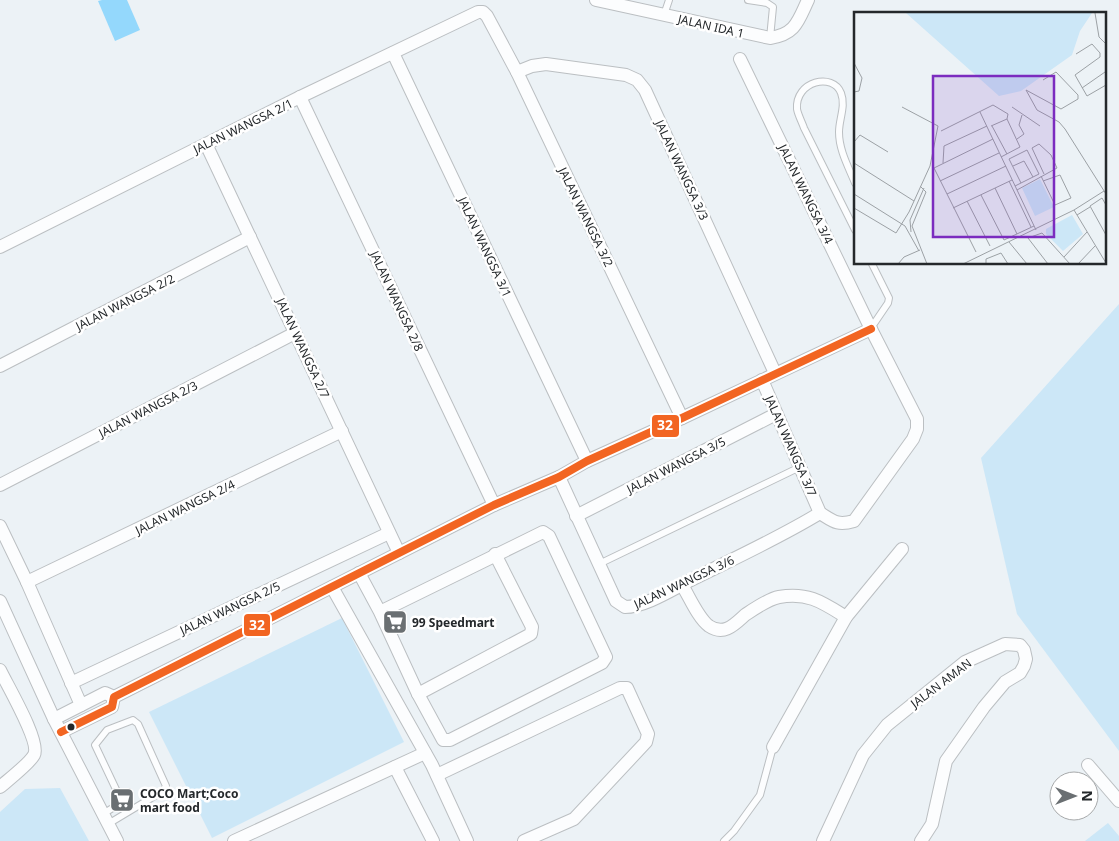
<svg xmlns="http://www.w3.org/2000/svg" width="1119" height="841" font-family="'Noto Sans',sans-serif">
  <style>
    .green { fill: #cce7f7 }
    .water { fill: #94d8fc }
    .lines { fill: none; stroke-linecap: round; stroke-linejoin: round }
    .service-casing { stroke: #bbbfc2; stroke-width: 8 }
    .minor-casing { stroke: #bbbfc2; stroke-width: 14 }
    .service { stroke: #fcfdfe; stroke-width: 6 }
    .minor { stroke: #fcfdfe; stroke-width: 12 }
    .bus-1-casing { stroke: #fff; stroke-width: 11 }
    .bus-1 { stroke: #f26522; stroke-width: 8 }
    .bus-dot { fill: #24282b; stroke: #fff; stroke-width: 2 }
    .labels { text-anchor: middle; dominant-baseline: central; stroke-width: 5; stroke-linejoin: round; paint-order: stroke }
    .street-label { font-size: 12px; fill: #24282b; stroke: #fff }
    .poi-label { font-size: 12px; font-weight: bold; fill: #24282b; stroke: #fff; text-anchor: start }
    .inset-road { fill: none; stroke: #9ca1a5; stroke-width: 1 }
    .view { fill: #7b2cbf; fill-opacity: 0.15; stroke: #7b2cbf; stroke-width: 2.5 }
    .inset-edge { fill: none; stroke: #24282b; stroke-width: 2.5 }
    .line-badge { stroke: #fff; stroke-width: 2 }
    .badge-label { font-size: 14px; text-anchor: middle; font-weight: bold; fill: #fff }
  </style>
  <rect width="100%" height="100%" fill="#ecf2f6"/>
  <g class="green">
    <polygon points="1119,304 1119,751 1017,614 981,458"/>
    <polygon points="342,618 404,742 212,838 149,712"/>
    <polygon points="60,788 89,841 0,841 0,812 25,789"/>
    <polygon points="1108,823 1119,836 1119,841 1085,841"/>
  </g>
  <polygon class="water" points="102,0 127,0 140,30 115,41 98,1"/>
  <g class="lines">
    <defs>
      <g id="service">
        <polyline points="748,0 767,3 773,7 770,38"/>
        <polyline points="664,15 669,0"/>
        <path d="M855,183C848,166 839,150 839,132C839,119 846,106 841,93C833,72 795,81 797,109C798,115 802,122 804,128L855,230"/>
        <polyline points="871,328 888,303 889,298 872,264"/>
        <polyline points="599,564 800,467"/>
        <polyline points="103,814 122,802 95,745 107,730 133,720 138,724 166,786 163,791 108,824"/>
        <polyline points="724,841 734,831 760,795 773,747"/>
      </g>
      <g id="minor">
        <path d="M596,0L770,38C796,34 798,21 808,0"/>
        <polyline points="393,53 587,461"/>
        <path d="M740,59L871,329L917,419V429L913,439L854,521C837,526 833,521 820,513"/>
        <polyline points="517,72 532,66 546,64 626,75 637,80 645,90 775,373"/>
        <polyline points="300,97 494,505"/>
        <polyline points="206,144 399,553"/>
        <polyline points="0,247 300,97 478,12 483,12 487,16 517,72 682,418"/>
        <polyline points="0,366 250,237"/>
        <polyline points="762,380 820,513"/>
        <path d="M559,477L616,601L625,607C645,607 673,589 691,580C735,558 779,538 820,513"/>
        <polyline points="0,485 295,333"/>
        <polyline points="576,516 776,414"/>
        <polyline points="0,526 27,582 81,705"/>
        <polyline points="359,573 380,612 418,694 443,740 450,740 602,663 606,657 549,536 543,532 380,612"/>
        <polyline points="27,582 342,431"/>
        <path d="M682,585C689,596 698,618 709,626C724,636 734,625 745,615C754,609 768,599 779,597C808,592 822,602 846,617"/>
        <polyline points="332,587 432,765 467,841"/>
        <polyline points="0,601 54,719 117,841"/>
        <path d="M0,670C7,685 41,742 34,755C29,764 8,780 0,787"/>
        <polyline points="71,683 389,533"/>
        <polyline points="418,694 531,634 532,627 495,554"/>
        <polyline points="54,719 105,693 114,697"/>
        <polyline points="61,732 112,707 114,697 494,505 559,477 587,461 682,418 871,329"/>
        <polyline points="773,747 846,617 902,549"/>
        <polyline points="1088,765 1119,801"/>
        <polyline points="395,767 433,841"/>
        <polyline points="437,775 620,688 627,688 648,734 646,742 574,819 524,841"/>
        <polyline points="234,841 425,753"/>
        <polyline points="823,841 863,755 887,725 965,662 1005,644 1020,645 1024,650 1026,659 1024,666 1020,673 1005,682 984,707 946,761 932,824 921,841"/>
      </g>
    </defs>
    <use href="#service" class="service-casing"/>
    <use href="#minor" class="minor-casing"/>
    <use href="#service" class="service"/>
    <use href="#minor" class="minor"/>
    <defs>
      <polyline id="bus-1" points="61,732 112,707 114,697 494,505 559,477 587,461 682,418 871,329"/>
    </defs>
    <use href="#bus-1" class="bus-1-casing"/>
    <use href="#bus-1" class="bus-1"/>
  </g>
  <defs>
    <symbol id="supermarket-square" viewBox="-11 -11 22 22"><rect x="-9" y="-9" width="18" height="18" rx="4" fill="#6a6f72" stroke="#fff"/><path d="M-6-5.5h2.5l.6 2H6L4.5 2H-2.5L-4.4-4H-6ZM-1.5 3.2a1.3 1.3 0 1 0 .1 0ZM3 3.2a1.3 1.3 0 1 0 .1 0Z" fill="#fff"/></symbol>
  </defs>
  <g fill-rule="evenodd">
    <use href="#supermarket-square" x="381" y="608" width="28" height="28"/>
    <use href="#supermarket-square" x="108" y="786" width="28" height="28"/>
  </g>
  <circle class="bus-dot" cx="71" cy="727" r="4.5"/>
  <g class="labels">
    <g class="street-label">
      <text transform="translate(711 26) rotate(13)">JALAN IDA 1</text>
      <text transform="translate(243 126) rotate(-26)">JALAN WANGSA 2/1</text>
      <text transform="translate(682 170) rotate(65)">JALAN WANGSA 3/3</text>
      <text transform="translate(806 194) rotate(64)">JALAN WANGSA 3/4</text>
      <text transform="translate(586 217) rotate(64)">JALAN WANGSA 3/2</text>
      <text transform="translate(485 247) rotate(65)">JALAN WANGSA 3/1</text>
      <text transform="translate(397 301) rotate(65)">JALAN WANGSA 2/8</text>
      <text transform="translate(125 302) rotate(-27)">JALAN WANGSA 2/2</text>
      <text transform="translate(303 348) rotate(65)">JALAN WANGSA 2/7</text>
      <text transform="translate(148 409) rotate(-27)">JALAN WANGSA 2/3</text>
      <text transform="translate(791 446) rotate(66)">JALAN WANGSA 3/7</text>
      <text transform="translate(676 465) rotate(-27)">JALAN WANGSA 3/5</text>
      <text transform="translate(185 507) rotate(-26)">JALAN WANGSA 2/4</text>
      <text transform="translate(684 582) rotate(-25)">JALAN WANGSA 3/6</text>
      <text transform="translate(230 608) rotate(-25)">JALAN WANGSA 2/5</text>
      <text transform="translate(941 683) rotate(-37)">JALAN AMAN</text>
    </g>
    <g class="poi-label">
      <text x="412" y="622">99 Speedmart</text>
      <text x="140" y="793">COCO Mart;Coco<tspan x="140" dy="14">mart food</tspan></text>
    </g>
  </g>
  <g transform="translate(854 12)">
    <rect width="252" height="252" fill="#ecf2f6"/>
    <path d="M52,1H238L226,19L218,43L167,79L145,84ZM186,167L200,195L181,204L168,176ZM218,203L229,222L209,239L192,222V217Z" fill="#cce7f7"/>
    <path class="inset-road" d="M241,1L245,25L252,32M222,42L238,32L246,41V45L221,63L233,84L252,73M0,51L8,66L5,79L0,80M228,76L251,60M172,78L183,98L205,110L211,117L252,182M172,78L207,97L224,87V83L202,60L189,68M158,95L186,114M126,100L182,218M137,114L153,107M138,114L153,142M87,119L139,93L154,102L153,107M163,127L170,122L165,113L168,103M0,130L6,123L34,140M147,145L166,135L153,107M0,151L60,189M89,151L90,134L133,114M159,154L170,149L179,165M187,164L201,193L217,186L206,163L189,169M86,169L145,141M155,169L177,215M66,174L72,180L58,214L73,252M161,174L185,162L173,138L155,147L167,171M141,176L163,222M163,178L203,156L197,143L185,132L178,136L190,162M0,182L51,214L65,239M93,182L152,154M127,183L150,228L180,214M113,189L136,234M252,193L248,186L236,194L252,223M0,196L42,221L55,200L76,154L84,114L48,95M99,196L158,168M220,198L252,251M223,203L236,195M57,220L56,208L70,176M155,230L173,252M122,240L80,156L139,127M210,245L233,220M44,252L50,245L66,238M109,252L220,198L250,179M132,252V247L147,241L154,252M194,252L174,226L188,221L216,252M224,252L241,234"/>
    <path class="view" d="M79,64H200V225H79Z"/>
    <rect width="252" height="252" class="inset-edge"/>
  </g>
  <g class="line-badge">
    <rect x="651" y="414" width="29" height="24" rx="5" fill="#f26522"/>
    <rect x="243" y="613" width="28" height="24" rx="5" fill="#f26522"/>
  </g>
  <g class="badge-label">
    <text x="665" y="430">32</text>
    <text x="257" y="630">32</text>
  </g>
  <g transform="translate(1074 796) rotate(90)"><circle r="24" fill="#ffffff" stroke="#a7a9aa"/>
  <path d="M0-4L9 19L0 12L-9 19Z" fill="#6a6f72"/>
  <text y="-8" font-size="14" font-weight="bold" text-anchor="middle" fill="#24282b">N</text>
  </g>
</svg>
